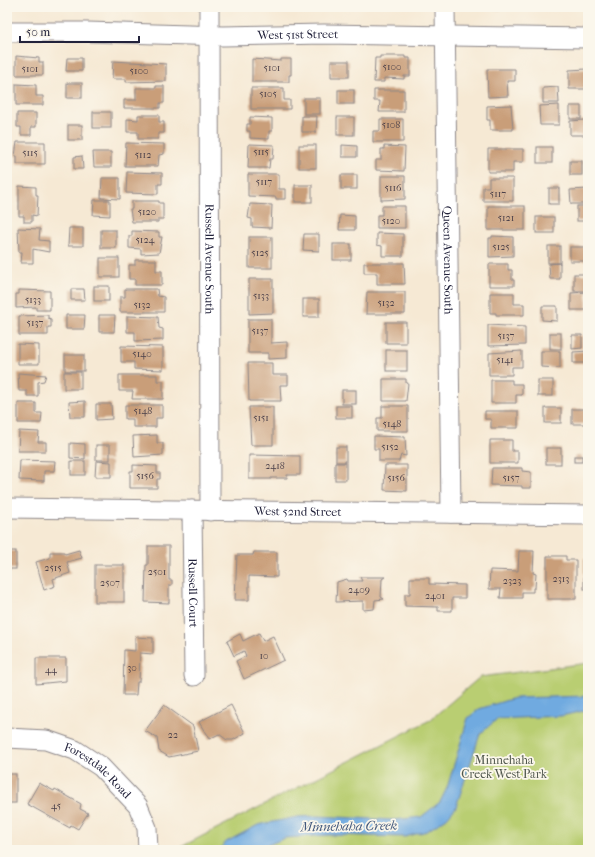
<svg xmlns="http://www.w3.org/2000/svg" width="595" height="857" font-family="'IM FELL French Canon',serif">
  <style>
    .green { fill: #b9ce72; stroke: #6e7856 }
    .water { fill: #70aae0; stroke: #49668e }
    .building { fill: #c99e79 }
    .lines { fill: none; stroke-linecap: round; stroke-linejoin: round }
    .minor-casing { stroke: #8c8688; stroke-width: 21 }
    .minor { stroke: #fff; stroke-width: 19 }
    .labels { text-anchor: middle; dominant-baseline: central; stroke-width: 3.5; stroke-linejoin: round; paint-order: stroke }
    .number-label { font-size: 10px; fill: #4c414a }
    .street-label { font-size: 12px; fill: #22223b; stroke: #fbf7ec }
    .park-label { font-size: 12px; fill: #4f564c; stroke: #fbf7ec }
    .water-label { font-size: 13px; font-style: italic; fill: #41587d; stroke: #fbf7ec }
  </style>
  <rect width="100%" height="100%" fill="#fbf7ec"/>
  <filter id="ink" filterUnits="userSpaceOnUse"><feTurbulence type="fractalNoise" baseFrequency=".025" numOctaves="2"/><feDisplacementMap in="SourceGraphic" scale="8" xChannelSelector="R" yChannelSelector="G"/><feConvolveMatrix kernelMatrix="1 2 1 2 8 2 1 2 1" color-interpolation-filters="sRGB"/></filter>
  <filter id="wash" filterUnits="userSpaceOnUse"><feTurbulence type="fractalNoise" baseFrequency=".012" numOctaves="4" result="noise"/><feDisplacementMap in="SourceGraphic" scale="16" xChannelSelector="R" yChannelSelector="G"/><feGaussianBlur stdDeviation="0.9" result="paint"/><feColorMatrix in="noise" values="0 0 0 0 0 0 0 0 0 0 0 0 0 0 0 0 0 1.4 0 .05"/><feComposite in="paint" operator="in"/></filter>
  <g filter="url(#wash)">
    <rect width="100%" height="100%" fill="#f6e9d4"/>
    <polygon class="green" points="588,663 588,850 175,850 430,720 480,677"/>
    <polygon class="water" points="588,696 588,710 561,716 497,719 480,734 456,807 447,818 427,831 405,837 329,835 285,838 256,850 220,850 226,842 258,825 297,817 318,816 393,820 421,817 440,802 447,788 468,718 479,709 514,698"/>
    <g id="blocks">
      <g class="building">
        <polygon points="487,7 510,7 509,10 487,10"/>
        <polygon points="16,56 39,58 39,62 43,62 43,75 16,75"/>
        <polygon points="380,56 405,56 405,58 410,58 410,76 404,76 404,79 384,78 384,82 374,82 375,58 380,58"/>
        <polygon points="67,58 82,58 82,71 66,71"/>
        <polygon points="252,59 281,61 281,59 291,59 291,75 289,75 289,82 252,82"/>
        <polygon points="113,61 166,64 166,81 126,82 126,79 112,79"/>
        <rect x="331" y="61" width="18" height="16"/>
        <polygon points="487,69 515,69 515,81 507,81 508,96 488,97"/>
        <polygon points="587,69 587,89 569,89 569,70"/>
        <rect x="67" y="83" width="15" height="15"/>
        <polygon points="16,84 36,85 36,96 43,96 43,105 16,105"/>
        <polygon points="156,86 164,86 164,103 160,103 160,108 124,108 124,100 136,100 136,88 156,88"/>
        <polygon points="558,87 559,103 543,103 543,88"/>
        <polygon points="251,88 284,88 284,100 290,100 290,109 251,109"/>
        <rect x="338" y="90" width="16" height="14"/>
        <polygon points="374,90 404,90 404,112 379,112 380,101 374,101"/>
        <rect x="304" y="98" width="16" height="16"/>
        <polygon points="511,105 513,130 490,130 490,120 487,120 487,106"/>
        <polygon points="559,105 559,125 540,125 539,106"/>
        <rect x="570" y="106" width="11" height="13"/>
        <rect x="93" y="112" width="18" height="16"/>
        <polygon points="17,113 36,113 36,127 31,127 31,135 21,135 21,127 17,127"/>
        <polygon points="138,115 159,115 159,122 164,122 164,133 158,133 158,139 138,139 138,132 127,132 127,119 138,120"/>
        <polygon points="302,116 317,116 316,132 302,132"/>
        <polygon points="250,117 272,118 272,131 269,131 269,139 250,138 250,131 247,131 247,124 250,124"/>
        <rect x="337" y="117" width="17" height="18"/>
        <polygon points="380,119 403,119 403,142 373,142 373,131 380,131"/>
        <polygon points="585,120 585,135 570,135 570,121"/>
        <rect x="68" y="125" width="14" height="15"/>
        <polygon points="17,142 45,142 45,164 17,164 17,156 15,156"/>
        <polygon points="126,143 164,144 164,154 159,155 158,166 125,166"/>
        <polygon points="249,144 274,145 273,159 270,159 269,168 248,168"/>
        <rect x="299" y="145" width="17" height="23"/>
        <polygon points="342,145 357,146 357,157 342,157"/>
        <polygon points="384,146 405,147 404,171 376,170 376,160 381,160 381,149 384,149"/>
        <rect x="537" y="147" width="15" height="16"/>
        <polygon points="488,149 523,149 523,162 513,162 513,172 488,172"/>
        <polygon points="93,152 111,152 111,167 94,167"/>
        <polygon points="82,156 83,169 74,169 74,157"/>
        <rect x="570" y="161" width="12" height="14"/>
        <polygon points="127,172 162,173 162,184 158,184 158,194 126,193"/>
        <polygon points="248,174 279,174 279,189 285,189 285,199 276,199 276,197 248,196"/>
        <rect x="341" y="175" width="16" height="14"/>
        <polygon points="381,176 405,176 405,199 381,200"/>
        <polygon points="102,178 120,178 120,199 101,198"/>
        <polygon points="489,178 513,178 513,201 483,201 483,187 489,187"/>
        <rect x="295" y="185" width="17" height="17"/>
        <polygon points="19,186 36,187 36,195 38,195 37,216 32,215 32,222 24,222 24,216 19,216"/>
        <rect x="549" y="188" width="10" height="16"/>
        <polygon points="588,189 588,204 571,204 570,190"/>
        <polygon points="94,200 110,200 110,216 93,215"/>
        <polygon points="132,201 159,201 159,203 163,203 163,219 158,219 158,222 132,222 130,209 132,209"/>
        <polygon points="250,204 272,205 271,228 252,227 252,219 248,218"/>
        <polygon points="382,206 405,206 405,228 377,228 377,215 382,215"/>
        <rect x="488" y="206" width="37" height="24"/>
        <rect x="577" y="206" width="11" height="15"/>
        <polygon points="340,215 355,216 355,230 339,230"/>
        <rect x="536" y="217" width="18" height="16"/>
        <polygon points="18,228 40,229 39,240 49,241 49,252 33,249 33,263 21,263 22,252 19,252"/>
        <polygon points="69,228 83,228 83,246 68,246"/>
        <rect x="101" y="230" width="15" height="18"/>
        <polygon points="132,231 159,232 159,237 162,237 159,253 141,254 141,249 129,248 129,236 132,236"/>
        <polygon points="377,233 403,234 403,256 382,256 382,246 377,245"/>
        <polygon points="304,234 319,234 319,251 303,250"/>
        <polygon points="492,236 513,237 513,256 489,257 489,238 492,238"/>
        <rect x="249" y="237" width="23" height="31"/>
        <rect x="333" y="244" width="18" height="16"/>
        <rect x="548" y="246" width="12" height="17"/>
        <rect x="570" y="247" width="18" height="14"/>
        <rect x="100" y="258" width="19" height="19"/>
        <polygon points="135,260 156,260 156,271 162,271 162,285 135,285 135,279 129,279 129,265 135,265"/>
        <polygon points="364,263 404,263 405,284 377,284 377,273 364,273"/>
        <polygon points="560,263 560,279 550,279 549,264"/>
        <polygon points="489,264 508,264 508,270 512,270 512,280 514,280 514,286 489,286"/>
        <rect x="574" y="274" width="14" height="17"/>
        <polygon points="249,279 273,279 273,313 249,314"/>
        <rect x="94" y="286" width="15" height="15"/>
        <polygon points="71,289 84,289 85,300 71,300"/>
        <polygon points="125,289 157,289 158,296 164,297 164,312 120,312 120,297 125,297"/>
        <polygon points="19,290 50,291 50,310 36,310 36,307 16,308 16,294 19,294"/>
        <polygon points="367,292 405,292 405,314 366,314"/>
        <polygon points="587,292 587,310 571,310 571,293"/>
        <polygon points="490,293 514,293 514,304 524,304 524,315 496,315 496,313 490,313"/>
        <rect x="303" y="299" width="16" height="18"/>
        <polygon points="542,306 557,306 557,321 542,320"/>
        <polygon points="48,315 48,318 51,319 51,327 48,327 48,335 19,335 19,316"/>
        <polygon points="66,315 85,315 84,329 66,329"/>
        <polygon points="99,315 115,315 114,332 99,332"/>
        <polygon points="127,316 158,317 159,328 163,329 163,340 135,341 135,332 127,332"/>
        <polygon points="248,319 271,319 271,343 287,342 287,358 268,359 268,353 248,353"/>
        <rect x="386" y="322" width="20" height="21"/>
        <polygon points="488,325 525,327 525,345 488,346"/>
        <rect x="550" y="333" width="11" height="16"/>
        <polygon points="572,335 582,335 582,348 572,349"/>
        <polygon points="18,344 39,345 39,364 18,364"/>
        <polygon points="121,346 163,347 163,370 134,369 134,362 121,362"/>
        <rect x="386" y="350" width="21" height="21"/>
        <polygon points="522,351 522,367 512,367 512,375 489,375 489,353"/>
        <polygon points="541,351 560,351 560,368 541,367"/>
        <polygon points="588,351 588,363 573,363 573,352"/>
        <rect x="65" y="355" width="19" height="16"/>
        <polygon points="248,363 272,363 272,375 288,375 288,385 280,385 281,401 249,401"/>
        <rect x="64" y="372" width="17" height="17"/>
        <polygon points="18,373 46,375 44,381 38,382 38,396 27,396 27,391 19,391"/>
        <polygon points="119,375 157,375 157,381 163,381 163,399 132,399 133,391 119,391"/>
        <polygon points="383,379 406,379 406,383 408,383 406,401 383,401"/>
        <polygon points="491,380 512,380 512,384 522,384 522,395 516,395 516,403 491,403"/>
        <rect x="538" y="380" width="15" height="16"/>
        <rect x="342" y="390" width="14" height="14"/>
        <polygon points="85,401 85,417 70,417 69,402"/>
        <polygon points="18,403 36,403 36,413 42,413 41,423 18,423"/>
        <polygon points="96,404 111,404 112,419 96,420"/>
        <polygon points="125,405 162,405 162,418 156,418 156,427 133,427 133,419 125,419"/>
        <rect x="336" y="406" width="16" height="12"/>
        <polygon points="382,406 408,406 408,431 377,431 377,418 382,418"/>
        <polygon points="249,407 273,407 273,445 251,445"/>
        <rect x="545" y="408" width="16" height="15"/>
        <rect x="572" y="409" width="14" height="15"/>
        <polygon points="485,411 518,411 518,428 491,428 491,419 485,419"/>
        <polygon points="19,431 39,432 38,442 46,442 46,451 18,451"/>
        <polygon points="157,435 157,443 163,443 163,455 134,457 133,436"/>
        <polygon points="374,436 405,437 406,456 401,455 399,461 379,461 379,449 374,449"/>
        <polygon points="490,440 512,440 512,451 518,451 518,463 490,463"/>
        <polygon points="70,443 85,444 85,459 70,458"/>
        <rect x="96" y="445" width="14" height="15"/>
        <rect x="336" y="447" width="10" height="15"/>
        <rect x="546" y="448" width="15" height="16"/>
        <polygon points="249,455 300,456 300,475 287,475 287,478 271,478 271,479 249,479"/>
        <rect x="574" y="456" width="8" height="6"/>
        <polygon points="20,460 55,461 54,471 44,471 44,481 19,480"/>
        <rect x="71" y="461" width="14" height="14"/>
        <polygon points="96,461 111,462 111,477 95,477"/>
        <rect x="335" y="463" width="11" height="17"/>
        <polygon points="133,465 157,466 157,473 160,473 160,479 157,479 157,488 130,488 130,471 133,471"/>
        <polygon points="385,465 407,465 407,491 384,490"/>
        <polygon points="492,468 522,468 522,471 531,472 531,488 522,488 522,486 491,485"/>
        <polygon points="148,546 169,546 169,580 172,580 172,585 169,585 169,603 145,602 146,565 148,565"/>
        <polygon points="79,550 82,558 67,562 70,573 53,579 55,586 44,590 36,562 50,558 50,552 64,552 65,554"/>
        <rect x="7" y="551" width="9" height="18"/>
        <polygon points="519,551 534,551 533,573 536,574 535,588 533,588 533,592 522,592 522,598 500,598 501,589 489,589 490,570 518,571"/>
        <polygon points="254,552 277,552 277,577 249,576 249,600 235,600 237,555 253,555"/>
        <polygon points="547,556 566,556 566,560 576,560 576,599 547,599"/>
        <rect x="584" y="558" width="4" height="31"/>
        <rect x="95" y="565" width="29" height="37"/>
        <polygon points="360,577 385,577 382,579 381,597 384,599 375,600 374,609 363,610 363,601 336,602 337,582 347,579 348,581 362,581"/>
        <polygon points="410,578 429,578 429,584 465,585 465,598 452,598 452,611 438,611 438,607 405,606 405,594 410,594"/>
        <polygon points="259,633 263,641 273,636 284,660 244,679 236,661 246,656 244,651 234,656 227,641 240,634 243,641"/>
        <polygon points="135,637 153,638 153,654 140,653 139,682 137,682 136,695 123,695 124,650 135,651"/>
        <polygon points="36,658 66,658 66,681 36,684"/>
        <polygon points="164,705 193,726 198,751 169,757 159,751 157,738 145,731"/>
        <polygon points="231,705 245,733 233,740 227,740 219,734 209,739 199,722"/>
        <rect x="7" y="774" width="9" height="29"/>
        <polygon points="39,783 54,791 55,789 81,804 80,809 88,813 78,829 71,825 70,828 27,804"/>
      </g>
    </g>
  </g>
  <g filter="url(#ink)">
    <use href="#blocks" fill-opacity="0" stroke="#8c8688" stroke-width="1"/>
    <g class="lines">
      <defs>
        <g id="minor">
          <path id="s1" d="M209,7L210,511"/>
          <path id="s2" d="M445,7L451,513"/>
          <path id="s3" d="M7,32H87L223,36L324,34L588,38"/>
          <path id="s4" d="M7,508L588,515"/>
          <path id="s5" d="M192,510L194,676"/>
          <path id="s6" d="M7,738L46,740L75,750L101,767L138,806L147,828L148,850"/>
        </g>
      </defs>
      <use href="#minor" class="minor-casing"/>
      <use href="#minor" class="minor"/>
    </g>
  </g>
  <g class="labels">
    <g class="number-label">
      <text x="392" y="67">5100</text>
      <text x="272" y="68">5101</text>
      <text x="30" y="69">5101</text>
      <text x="139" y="71">5100</text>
      <text x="268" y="94">5105</text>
      <text x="391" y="125">5108</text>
      <text x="261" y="152">5115</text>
      <text x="30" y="153">5115</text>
      <text x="143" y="155">5112</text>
      <text x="264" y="182">5117</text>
      <text x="393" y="188">5116</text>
      <text x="498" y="194">5117</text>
      <text x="147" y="212">5120</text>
      <text x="506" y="218">5121</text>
      <text x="391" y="221">5120</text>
      <text x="145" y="240">5124</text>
      <text x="501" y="247">5125</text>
      <text x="260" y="253">5125</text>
      <text x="261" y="296">5133</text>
      <text x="33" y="300">5133</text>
      <text x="386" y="303">5132</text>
      <text x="142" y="305">5132</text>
      <text x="35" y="323">5137</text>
      <text x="260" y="331">5137</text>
      <text x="506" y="336">5137</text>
      <text x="142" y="354">5140</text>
      <text x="505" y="360">5141</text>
      <text x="143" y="411">5148</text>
      <text x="261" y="418">5151</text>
      <text x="392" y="424">5148</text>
      <text x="390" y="447">5152</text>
      <text x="275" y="466">2418</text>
      <text x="145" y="476">5156</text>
      <text x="396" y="478">5156</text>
      <text x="511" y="478">5157</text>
      <text x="53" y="568">2515</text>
      <text x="157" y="572">2501</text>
      <text x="561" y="579">2313</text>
      <text x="512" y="581">2323</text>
      <text x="110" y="583">2507</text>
      <text x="359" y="590">2409</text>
      <text x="435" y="596">2401</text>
      <text x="264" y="656">10</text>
      <text x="132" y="668">30</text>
      <text x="51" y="670">44</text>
      <text x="173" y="735">22</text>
      <text x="56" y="806">45</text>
    </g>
    <g class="street-label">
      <text stroke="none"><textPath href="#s3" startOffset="291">West 51st Street</textPath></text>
      <text stroke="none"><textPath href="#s1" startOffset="252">Russell Avenue South</textPath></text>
      <text stroke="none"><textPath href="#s2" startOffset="253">Queen Avenue South</textPath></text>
      <text stroke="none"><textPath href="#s4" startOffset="291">West 52nd Street</textPath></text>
      <text stroke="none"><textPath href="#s5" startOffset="83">Russell Court</textPath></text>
      <text stroke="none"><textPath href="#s6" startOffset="100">Forestdale Road</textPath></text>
    </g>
    <g class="park-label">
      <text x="504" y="760">Minnehaha<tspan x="504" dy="14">Creek West Park</tspan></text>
    </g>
    <g class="water-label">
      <text transform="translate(349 826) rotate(-1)">Minnehaha Creek</text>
    </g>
  </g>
  <rect width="595" height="857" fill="none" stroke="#fbf7ec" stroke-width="24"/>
  <path d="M20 36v6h119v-6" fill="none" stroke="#22223b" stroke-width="2"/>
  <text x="26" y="36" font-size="12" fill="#22223b" stroke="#fbf7ec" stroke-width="3" paint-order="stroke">50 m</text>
</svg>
